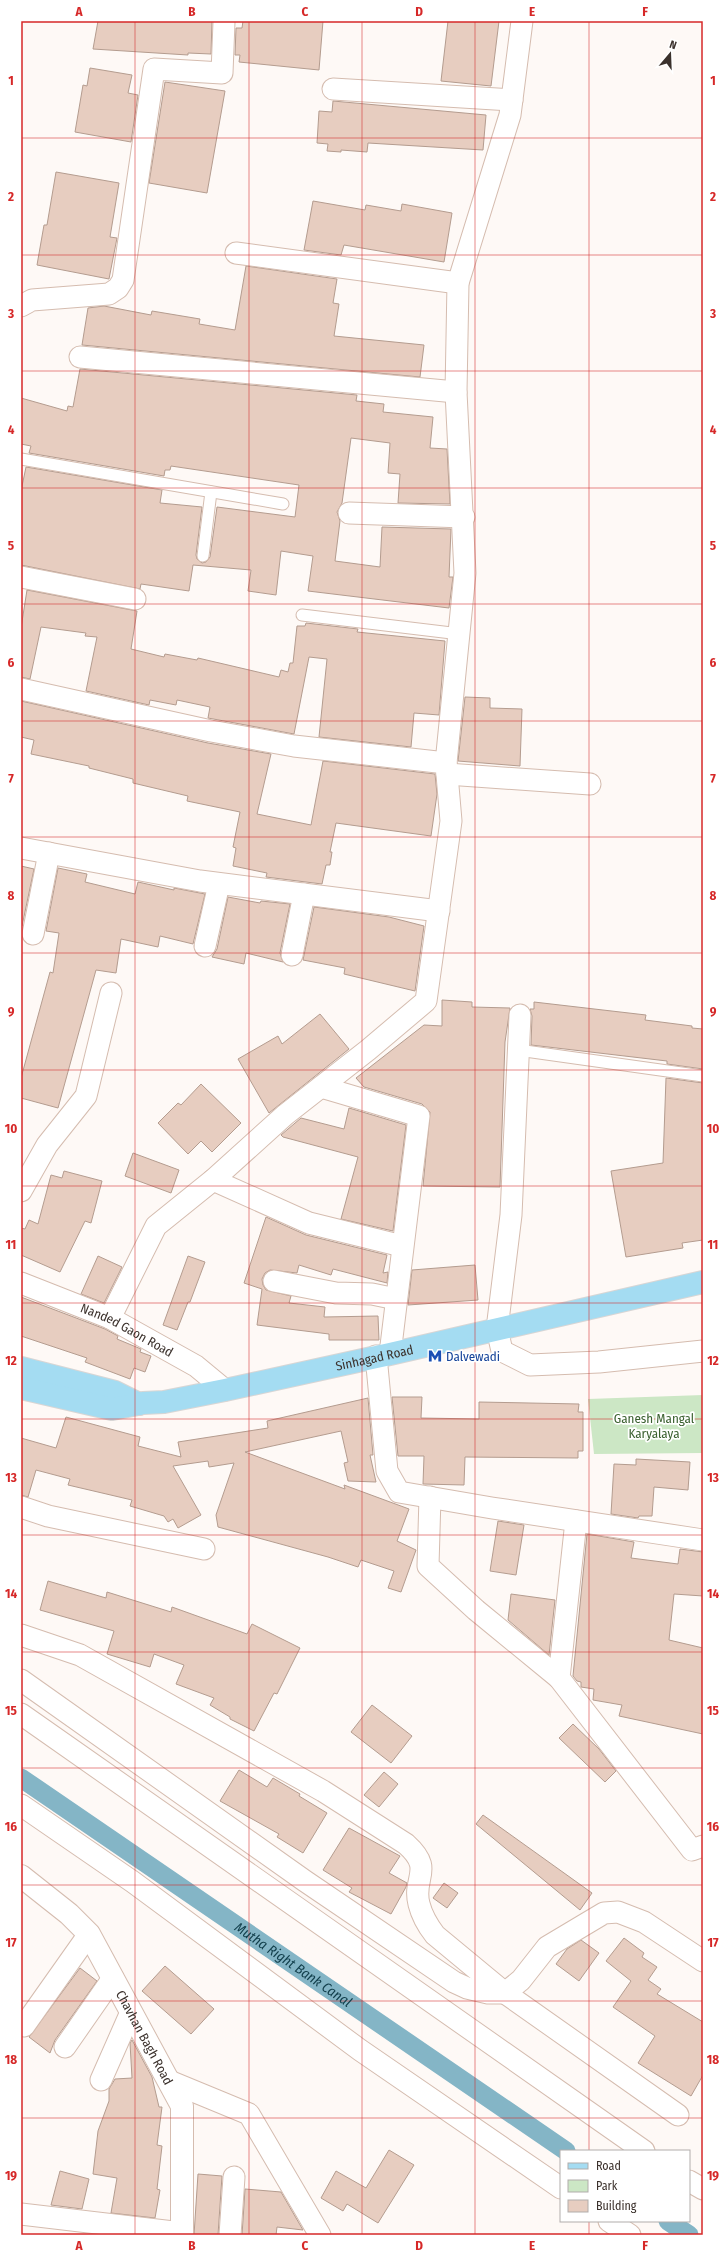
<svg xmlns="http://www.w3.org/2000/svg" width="724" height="2256" font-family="'Fira Sans Condensed',sans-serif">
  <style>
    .green { fill: #cce7c5 }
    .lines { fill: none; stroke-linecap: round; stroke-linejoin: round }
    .canal { stroke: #84b5c6; stroke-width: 19 }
    .building { fill: #e7cdc0; stroke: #b49c8f }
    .service-casing { stroke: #d5bcaf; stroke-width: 13 }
    .minor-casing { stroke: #d5bcaf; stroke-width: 23 }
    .tertiary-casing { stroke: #d5bcaf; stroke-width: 24 }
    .primary-casing { stroke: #d8d6d5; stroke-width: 24 }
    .service { stroke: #fff; stroke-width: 11 }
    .minor { stroke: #fff; stroke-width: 21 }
    .tertiary { stroke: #fff; stroke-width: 22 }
    .primary { stroke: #a4dcf2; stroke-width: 22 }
    .grid { fill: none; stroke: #d62828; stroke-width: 1; stroke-opacity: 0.55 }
    .labels { text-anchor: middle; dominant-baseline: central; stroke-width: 3.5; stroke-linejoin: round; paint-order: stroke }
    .street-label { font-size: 13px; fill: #3b312c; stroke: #fff }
    .transit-label { font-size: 13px; fill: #164399; stroke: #fff; text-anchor: start }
    .park-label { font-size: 13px; fill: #3a602f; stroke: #fff }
    .water-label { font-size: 14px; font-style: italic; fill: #13404d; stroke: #fff }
    .neatline { fill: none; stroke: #d62828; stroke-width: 1.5 }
    .grid-label { font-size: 13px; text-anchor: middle; font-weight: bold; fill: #d62828 }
  </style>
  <rect width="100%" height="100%" fill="#fef9f6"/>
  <polygon class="green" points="703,1395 703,1453 594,1454 588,1399"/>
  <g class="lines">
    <g class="canal">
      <path id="s1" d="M21,1778L566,2151"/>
      <polyline points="668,2221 689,2235"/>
    </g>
  </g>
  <g class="building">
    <polygon points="98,21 212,21 211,54 188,53 188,55 93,49"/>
    <polygon points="243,21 323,21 319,70 239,62 240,55 235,55 236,28 242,28"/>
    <polygon points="448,21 499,21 491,86 441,81"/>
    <polygon points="90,68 132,75 128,93 138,95 131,142 75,132 83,85 87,86"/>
    <polygon points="165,82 225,91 207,193 149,183"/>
    <polygon points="333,101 486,115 483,150 368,143 367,152 341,150 341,152 327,151 328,144 317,143 319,111 332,112"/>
    <polygon points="56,172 119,183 110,237 117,238 109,279 37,265 44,225 47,225"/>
    <polygon points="313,201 365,210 366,205 401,211 402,204 452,213 444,262 344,245 341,255 304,250"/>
    <polygon points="246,266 337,279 333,303 339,304 334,336 424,345 420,377 82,345 88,308 104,306 151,315 152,311 200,319 199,324 235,330"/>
    <polygon points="80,369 357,395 356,401 384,404 383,412 433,417 430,448 447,449 450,504 398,503 400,474 388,473 390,443 351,438 342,503 337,512 340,521 335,561 380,567 382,527 451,529 449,577 453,577 449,608 308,591 313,556 281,551 276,595 248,591 251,570 193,565 189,591 141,584 140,589 21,565 21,491 26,467 162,490 160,503 202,507 196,555 197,559 202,563 206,562 210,557 217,507 295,517 299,485 171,466 170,470 165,470 164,476 29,453 31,446 21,444 21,398 67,411 68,406 73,407"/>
    <polygon points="27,590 137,611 131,649 164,657 165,654 197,660 198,658 279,677 281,670 288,672 290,663 293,663 297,626 305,626 306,623 358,629 357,632 445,641 439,715 414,713 411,747 319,737 327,659 309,657 294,734 208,718 210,707 177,700 176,705 150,700 149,705 86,691 97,637 85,636 86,633 41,627 30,679 21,677 21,628"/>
    <polygon points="465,697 490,698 490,708 522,709 520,766 458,761"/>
    <polygon points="21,701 208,743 271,754 257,814 311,825 323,761 435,774 437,794 431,836 336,823 330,852 332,852 330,865 326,865 322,884 266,877 267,873 233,866 236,848 233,847 240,812 187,801 188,796 133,783 133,779 89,768 89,766 31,754 34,740 21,737"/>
    <polygon points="21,866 34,869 22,926 21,926"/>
    <polygon points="58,868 87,874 85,882 135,894 138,882 174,890 174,888 205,894 193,944 160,936 158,947 121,939 116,973 96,970 58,1108 21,1098 21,1078 50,972 53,973 59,933 46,931"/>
    <polygon points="228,897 260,903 261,901 290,904 280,953 283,962 246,953 244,964 212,957 217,949"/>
    <polygon points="314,907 389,917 424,926 415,991 344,974 345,968 303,960"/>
    <polygon points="442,1000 472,1002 472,1007 510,1008 505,1042 500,1187 423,1186 430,1112 422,1104 364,1087 356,1078 424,1025 442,1026"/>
    <polygon points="534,1002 646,1015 645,1020 692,1026 692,1028 703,1029 703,1069 667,1064 667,1061 531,1045 532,1016 530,1009 534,1009"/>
    <polygon points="320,1014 349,1049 269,1113 238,1059 278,1036 282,1044"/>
    <polygon points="666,1078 703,1083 703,1240 682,1243 683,1248 626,1257 611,1171 663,1163"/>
    <polygon points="201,1084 241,1123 212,1152 201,1141 188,1154 158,1123 178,1103 181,1105"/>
    <polygon points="349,1108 406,1125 393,1231 341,1219 358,1157 283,1137 281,1135 301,1118 344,1129"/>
    <polygon points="133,1153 179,1170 171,1193 125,1176"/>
    <polygon points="64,1171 102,1181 91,1223 85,1221 60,1272 21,1255 21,1228 25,1229 29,1220 38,1224 51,1175 62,1178"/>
    <polygon points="266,1217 306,1235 387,1255 383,1273 388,1272 387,1283 333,1269 331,1275 299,1265 297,1273 270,1270 265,1273 262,1279 263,1285 266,1290 291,1296 289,1303 325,1307 324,1317 378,1316 379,1340 329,1340 329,1334 257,1325 262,1289 244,1283"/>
    <polygon points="98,1256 122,1267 104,1303 81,1294"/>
    <polygon points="188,1256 205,1262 190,1302 188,1302 177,1330 163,1325"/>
    <polygon points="475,1265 478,1300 408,1305 412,1270"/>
    <polygon points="21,1297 105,1329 118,1336 117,1339 141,1349 140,1352 151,1356 145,1372 134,1368 130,1379 85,1362 87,1358 21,1336"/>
    <polygon points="392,1397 422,1397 421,1418 479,1419 479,1402 579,1404 578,1412 583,1412 583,1451 578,1451 578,1458 465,1457 464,1485 423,1484 424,1456 398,1456"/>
    <polygon points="368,1398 373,1455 370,1455 376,1482 348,1481 344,1463 348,1462 341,1431 245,1452 345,1489 344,1485 409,1509 397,1541 416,1550 401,1592 388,1588 394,1571 361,1560 358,1567 328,1557 218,1527 216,1515 234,1463 209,1467 208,1461 173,1466 201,1515 178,1528 173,1519 168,1522 164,1516 130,1506 132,1500 68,1485 70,1479 36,1470 28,1497 21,1495 21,1438 56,1448 66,1417 140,1437 138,1446 181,1457 178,1442 268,1428 267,1421"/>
    <polygon points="636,1459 690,1462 688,1490 654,1487 652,1516 639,1516 638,1518 611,1514 614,1464 636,1465"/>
    <polygon points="498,1521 524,1525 516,1575 490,1571"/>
    <polygon points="587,1534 634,1542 631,1558 678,1564 680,1549 703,1552 703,1596 674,1594 669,1640 703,1648 703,1734 619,1716 622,1705 593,1700 594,1689 581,1687 581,1682 577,1681 573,1676"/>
    <polygon points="48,1581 106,1598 107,1592 171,1612 172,1607 247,1634 252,1624 300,1648 277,1694 274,1693 254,1731 230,1719 230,1717 210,1705 214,1698 176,1684 184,1665 154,1654 150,1667 107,1654 114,1631 40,1610"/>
    <polygon points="511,1594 555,1600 549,1655 508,1620"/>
    <polygon points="372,1705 412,1736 391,1763 351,1732"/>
    <polygon points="573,1724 599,1749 616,1771 605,1782 559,1738"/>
    <polygon points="239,1770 267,1787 273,1778 300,1794 299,1796 327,1813 303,1853 277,1837 279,1834 220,1801"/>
    <polygon points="384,1772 398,1784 379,1807 364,1795"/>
    <polygon points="483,1815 592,1893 580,1910 476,1824"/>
    <polygon points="349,1828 400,1856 389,1873 407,1883 406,1887 391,1914 349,1892 352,1888 323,1870"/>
    <polygon points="444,1883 458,1893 447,1908 433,1898"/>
    <polygon points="624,1938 644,1953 642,1957 657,1967 648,1980 661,1989 657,1994 703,2022 703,2075 691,2096 638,2063 655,2036 613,2007 631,1981 606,1961"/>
    <polygon points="581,1940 599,1953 579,1981 556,1964 567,1949"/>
    <polygon points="165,1966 214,2009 191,2034 142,1991"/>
    <polygon points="80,1968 97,1981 55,2040 50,2053 29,2037"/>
    <polygon points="132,2040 152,2077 159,2107 162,2107 157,2145 162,2146 157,2189 160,2190 155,2218 111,2213 117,2178 93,2174 98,2131 109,2101 109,2089 115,2079 132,2078 130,2043"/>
    <polygon points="389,2150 414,2165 378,2223 347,2204 343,2211 321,2198 336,2171 366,2188"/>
    <polygon points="60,2171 89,2179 82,2209 51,2205"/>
    <polygon points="198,2174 222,2176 218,2235 194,2235"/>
    <polygon points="245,2189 281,2192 303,2230 277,2227 276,2235 242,2235"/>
  </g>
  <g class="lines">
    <defs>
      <g id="service">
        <polyline points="21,459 283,504"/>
        <polyline points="203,556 211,492"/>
        <polyline points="302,615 460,634"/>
        <polyline points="518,1050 703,1076"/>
      </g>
      <g id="minor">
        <polyline points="333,89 512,100"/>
        <polyline points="236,253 458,283"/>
        <polyline points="21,306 32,300 109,294 118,288 123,280 154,69 222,73 224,22"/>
        <polyline points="80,357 456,392"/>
        <polyline points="349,513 464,517"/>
        <polyline points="21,577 135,599"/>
        <polyline points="21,689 211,731 294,746 446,763"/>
        <polyline points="447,774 590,784"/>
        <polyline points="21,848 200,881 439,911"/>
        <polyline points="33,934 49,853"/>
        <polyline points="205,946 219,884"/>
        <polyline points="292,955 304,894"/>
        <polyline points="520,1015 511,1215 497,1329 502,1351 530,1365 599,1362 703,1351"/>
        <polyline points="321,1087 419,1116 390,1354"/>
        <polyline points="213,1180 309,1223 402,1246"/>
        <polyline points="21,1191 47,1145 86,1096 111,993"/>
        <polyline points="274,1281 336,1293 372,1294 396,1299"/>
        <path id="s2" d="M21,1283L110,1318L196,1366L225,1390"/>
        <polyline points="110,1318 156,1226 213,1180 285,1115 368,1050 426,1001 451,821 446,763 465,573 456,392 458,283 510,115 522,21"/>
        <polyline points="376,1356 387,1471 399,1492 492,1508 703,1540"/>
        <polyline points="430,1497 428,1566 476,1610 559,1678"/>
        <polyline points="21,1507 48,1516 204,1549"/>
        <polyline points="576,1521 559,1678 692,1850 703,1846"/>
        <path d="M21,1635L80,1655L323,1791L406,1844C435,1870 412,1877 419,1904C422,1916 428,1926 435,1935L505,1993L678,2115"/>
        <polyline points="21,1680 305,1881 454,1982 467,1988 488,1993 505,1993 521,1980 547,1947 604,1913 618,1912 644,1922 703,1961"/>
        <polyline points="21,1714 644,2151"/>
        <polyline points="21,1805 133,1882 360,2050 561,2188"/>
        <polyline points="21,2024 24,2026 89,1934"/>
        <polyline points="65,2047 113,1978"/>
        <polyline points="101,2080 131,2012"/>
        <polyline points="169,2081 249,2114 320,2235"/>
        <polyline points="689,2181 703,2189"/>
        <polyline points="21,2214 182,2233"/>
        <polyline points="609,2221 630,2235"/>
        <polyline points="230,2235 234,2177"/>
      </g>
      <g id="tertiary">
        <path id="s3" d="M21,1876L69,1914L89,1934L182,2106V2235"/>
      </g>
      <g id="primary">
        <polyline points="21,1368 115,1392 139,1404"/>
        <path id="s4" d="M21,1388L112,1409L143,1403L164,1402L225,1390L390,1354L703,1282"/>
      </g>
    </defs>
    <use href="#service" class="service-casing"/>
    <use href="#minor" class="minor-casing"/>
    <use href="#tertiary" class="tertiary-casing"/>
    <use href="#primary" class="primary-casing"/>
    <use href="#service" class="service"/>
    <use href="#minor" class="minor"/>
    <use href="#tertiary" class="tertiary"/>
    <use href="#primary" class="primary"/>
  </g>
  <path class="grid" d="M135,21V2235M249,21V2235M362,21V2235M475,21V2235M589,21V2151M21,138H703M21,255H703M21,371H703M21,488H703M21,604H703M21,721H703M21,837H703M21,953H703M21,1070H703M21,1186H703M21,1303H703M21,1419H703M21,1535H703M21,1652H703M21,1768H703M21,1885H703M21,2001H703M21,2118H703M589,2221V2235"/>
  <defs>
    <symbol id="metro-bare" viewBox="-9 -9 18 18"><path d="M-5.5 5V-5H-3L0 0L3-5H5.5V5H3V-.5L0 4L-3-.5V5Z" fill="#1a4fb4" stroke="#fff" stroke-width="2.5" paint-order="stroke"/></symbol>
  </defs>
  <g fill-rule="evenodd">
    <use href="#metro-bare" x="425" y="1346" width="20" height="20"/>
  </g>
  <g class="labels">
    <g class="street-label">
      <text stroke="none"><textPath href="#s2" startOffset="116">Nanded Gaon Road</textPath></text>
      <text stroke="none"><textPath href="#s4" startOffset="361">Sinhagad Road</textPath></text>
      <text stroke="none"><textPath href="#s3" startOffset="207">Chavhan Bagh Road</textPath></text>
    </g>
    <g class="transit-label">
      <text x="446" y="1356">Dalvewadi</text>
    </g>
    <g class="park-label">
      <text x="654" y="1418">Ganesh Mangal<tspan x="654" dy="15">Karyalaya</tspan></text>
    </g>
    <g class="water-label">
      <text stroke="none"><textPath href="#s1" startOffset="330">Mutha Right Bank Canal</textPath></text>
    </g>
  </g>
  <rect width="724" height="2256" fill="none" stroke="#ffffff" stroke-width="44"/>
  <rect x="560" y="2150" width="130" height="72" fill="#ffffff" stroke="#b1adab"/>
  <rect x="568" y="2163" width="20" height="6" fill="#a4dcf2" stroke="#b1adab"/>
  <text x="596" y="2170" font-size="12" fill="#3b312c">Road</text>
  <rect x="568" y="2180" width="20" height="12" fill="#cce7c5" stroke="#b1adab"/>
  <text x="596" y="2190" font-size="12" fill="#3b312c">Park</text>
  <rect x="568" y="2200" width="20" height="12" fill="#e7cdc0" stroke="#b1adab"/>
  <text x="596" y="2210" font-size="12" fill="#3b312c">Building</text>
  <g transform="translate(670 54) rotate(19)" stroke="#ffffff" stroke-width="3" paint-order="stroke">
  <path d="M0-3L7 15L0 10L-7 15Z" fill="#3b312c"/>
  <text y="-6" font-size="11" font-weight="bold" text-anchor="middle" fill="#3b312c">N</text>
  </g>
  <rect x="22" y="22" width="680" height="2212" class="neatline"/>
  <g class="grid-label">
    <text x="79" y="16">A</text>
    <text x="192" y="16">B</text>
    <text x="305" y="16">C</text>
    <text x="419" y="16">D</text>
    <text x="532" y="16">E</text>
    <text x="645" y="16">F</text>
    <text x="11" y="85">1</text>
    <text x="713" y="85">1</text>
    <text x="11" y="201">2</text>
    <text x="713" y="201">2</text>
    <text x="11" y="318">3</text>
    <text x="713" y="318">3</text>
    <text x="11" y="434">4</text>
    <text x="713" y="434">4</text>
    <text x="11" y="550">5</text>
    <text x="713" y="550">5</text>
    <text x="11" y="667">6</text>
    <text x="713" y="667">6</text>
    <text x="11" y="783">7</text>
    <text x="713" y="783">7</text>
    <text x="11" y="900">8</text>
    <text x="713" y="900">8</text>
    <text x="11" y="1016">9</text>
    <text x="713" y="1016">9</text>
    <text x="11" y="1133">10</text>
    <text x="713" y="1133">10</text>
    <text x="11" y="1249">11</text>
    <text x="713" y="1249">11</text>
    <text x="11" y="1365">12</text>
    <text x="713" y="1365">12</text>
    <text x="11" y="1482">13</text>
    <text x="713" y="1482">13</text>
    <text x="11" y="1598">14</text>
    <text x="713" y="1598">14</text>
    <text x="11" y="1715">15</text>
    <text x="713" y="1715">15</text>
    <text x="11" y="1831">16</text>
    <text x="713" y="1831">16</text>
    <text x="11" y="1947">17</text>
    <text x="713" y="1947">17</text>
    <text x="11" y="2064">18</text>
    <text x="713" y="2064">18</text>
    <text x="11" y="2180">19</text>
    <text x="713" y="2180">19</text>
    <text x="79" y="2250">A</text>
    <text x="192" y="2250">B</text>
    <text x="305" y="2250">C</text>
    <text x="419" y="2250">D</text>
    <text x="532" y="2250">E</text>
    <text x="645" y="2250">F</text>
  </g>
</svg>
